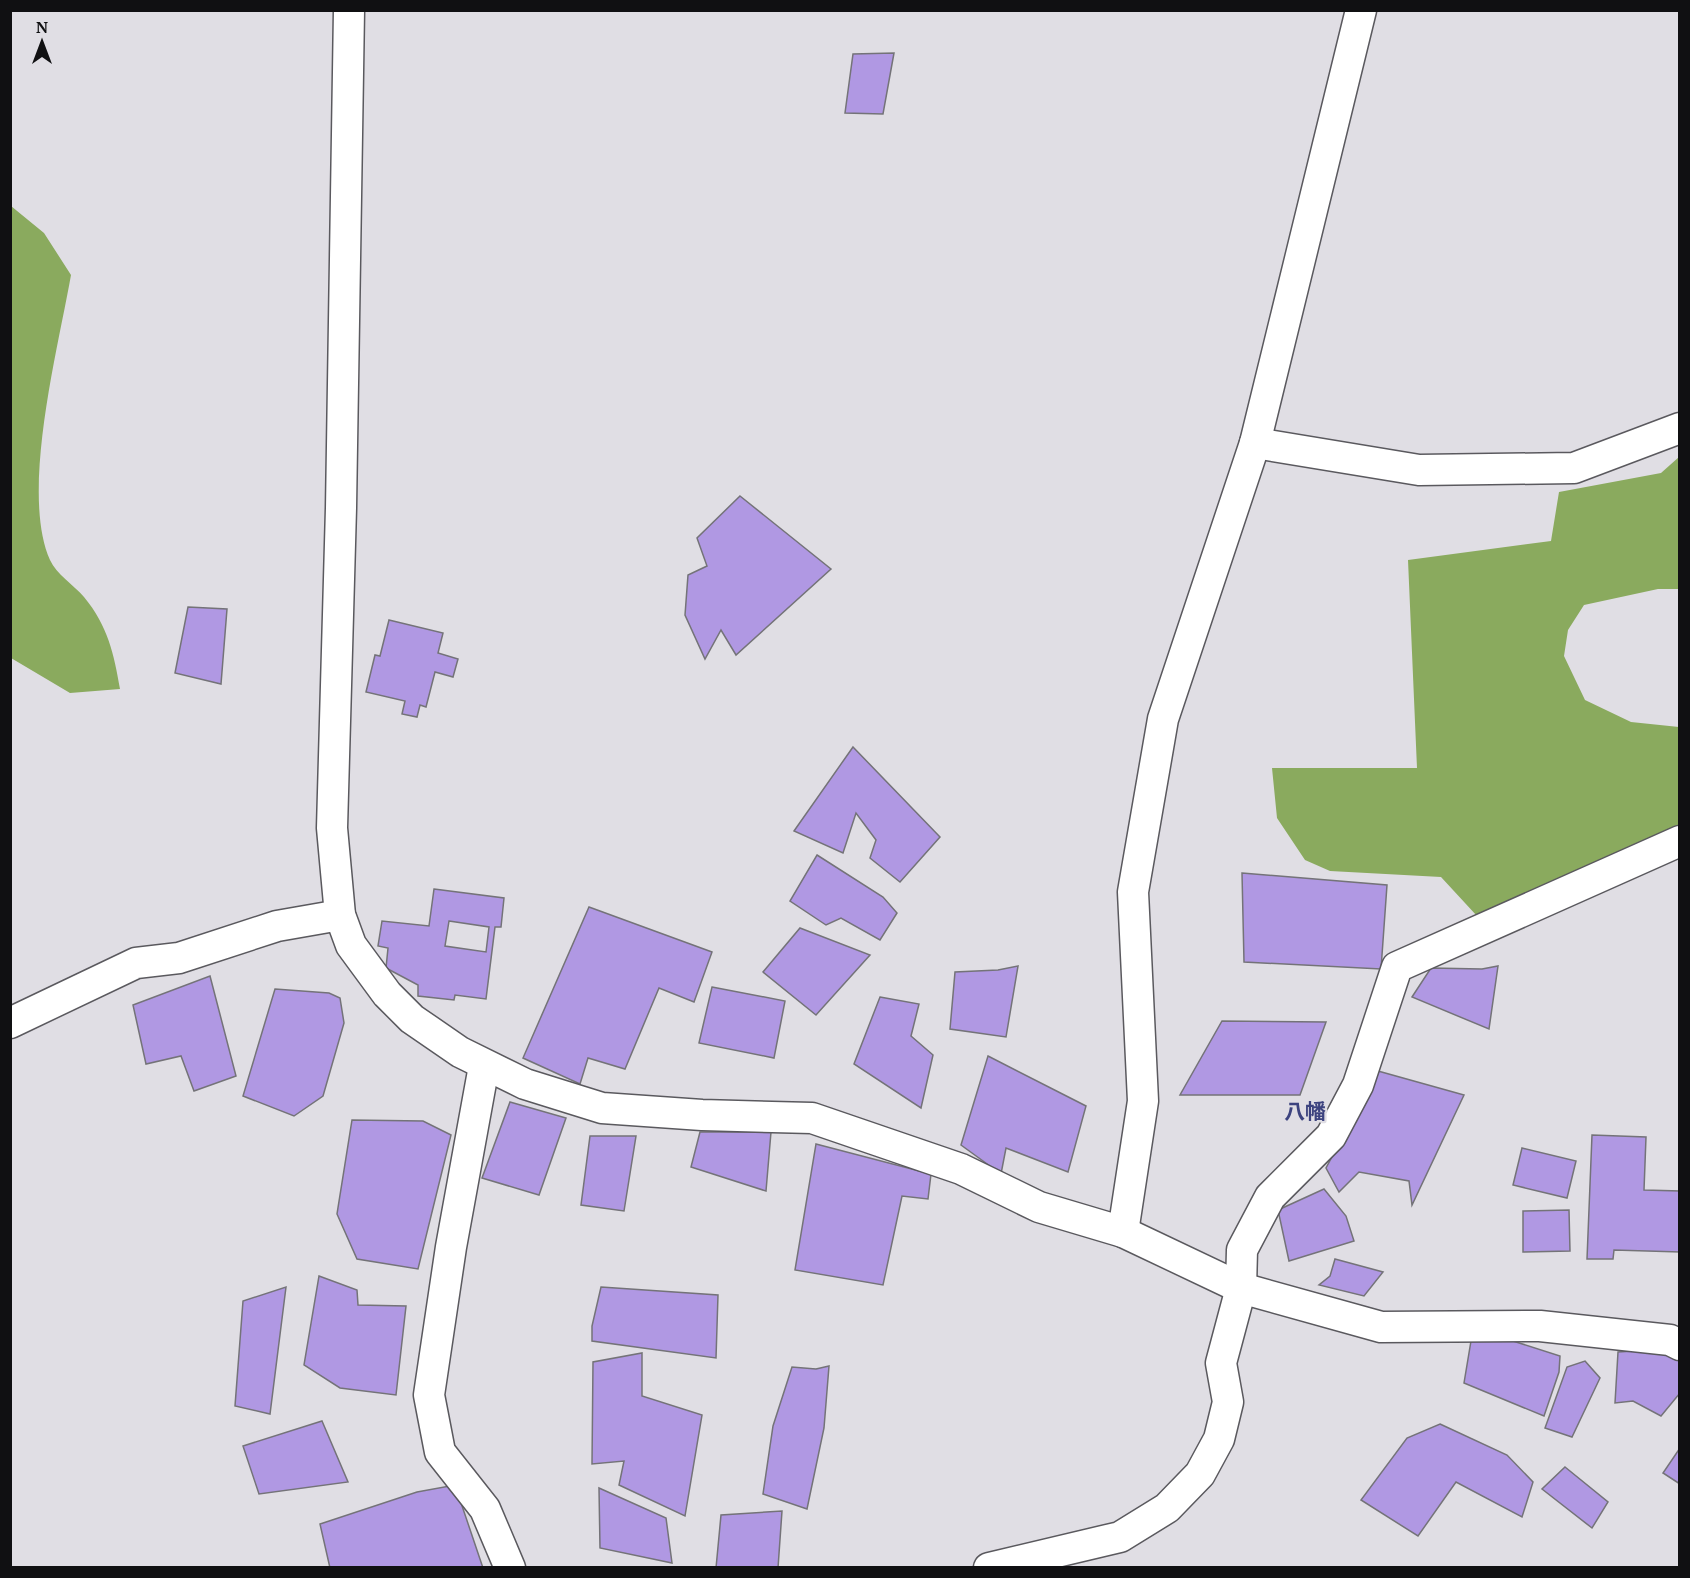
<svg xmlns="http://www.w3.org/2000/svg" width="1690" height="1578" font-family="'PT Serif','Noto Sans JP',serif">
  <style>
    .forest { fill: #8aaa5e }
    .building { fill: #b098e3; stroke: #747378; stroke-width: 1.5; fill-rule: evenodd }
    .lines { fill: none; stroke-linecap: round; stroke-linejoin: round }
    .street-casing { stroke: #5a595e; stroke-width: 33 }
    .street { stroke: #fff; stroke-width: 30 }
    .labels { text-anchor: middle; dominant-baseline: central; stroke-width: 4.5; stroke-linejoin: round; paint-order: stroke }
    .quarter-label { font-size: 21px; font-weight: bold; fill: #3d437f; stroke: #e0dee4 }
  </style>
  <rect width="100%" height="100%" fill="#e0dee4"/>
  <g class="forest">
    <path d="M11,206L44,233L71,275C58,349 20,493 50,560C56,574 74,585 84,597C108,626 114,654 120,689L70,693L11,658Z"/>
    <polygon points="1679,457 1679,589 1658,589 1584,605 1568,630 1564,656 1585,700 1631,722 1679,727 1679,832 1477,916 1441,877 1330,871 1305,860 1277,818 1272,768 1417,768 1408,560 1551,541 1559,492 1661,473"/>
  </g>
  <g class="building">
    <polygon points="894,53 883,114 845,113 853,54"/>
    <polygon points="740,496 831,569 736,655 721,630 705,659 685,615 688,575 707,566 697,538"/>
    <polygon points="188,607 227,609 221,684 175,673"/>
    <polygon points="389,620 443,633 438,653 458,659 453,677 435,672 426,707 420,705 417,717 402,714 405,701 366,692 375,655 380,656"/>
    <polygon points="853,747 940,837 900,882 870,858 876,840 856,813 843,853 794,831"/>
    <polygon points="817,855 883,897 897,913 880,940 841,918 826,925 790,901"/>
    <polygon points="1242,873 1387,885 1381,969 1244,962"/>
    <path d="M434,889L504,898L501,927H495L486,999L455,995L454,1000L418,996V985L386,968L388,948L378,946L382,921L429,926ZM449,921L489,927L486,952L445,946Z"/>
    <polygon points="589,907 712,952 694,1002 659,988 625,1069 588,1058 580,1084 523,1058"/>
    <polygon points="800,928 870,955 816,1015 763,972"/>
    <polygon points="1018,966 1006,1037 950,1029 955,972 998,970"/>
    <polygon points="1498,966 1489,1029 1412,997 1431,968 1482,969"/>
    <polygon points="210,976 236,1076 194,1091 181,1056 146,1064 133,1005"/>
    <polygon points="712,987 785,1001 774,1058 699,1043"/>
    <polygon points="275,989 329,993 340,998 344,1023 323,1096 294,1116 243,1096"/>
    <polygon points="880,997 919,1004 911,1036 933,1055 921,1108 854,1064"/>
    <polygon points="1222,1021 1326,1022 1300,1095 1180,1095"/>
    <polygon points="988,1056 1086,1106 1068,1172 1006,1148 1001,1174 961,1145"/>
    <polygon points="1378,1071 1464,1095 1412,1205 1409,1181 1359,1172 1339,1192 1326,1168"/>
    <polygon points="510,1102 566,1118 539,1195 482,1178"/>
    <polygon points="352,1120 423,1121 451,1135 418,1269 357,1259 337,1214"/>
    <polygon points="700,1132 771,1132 766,1191 691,1167"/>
    <polygon points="1592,1135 1646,1137 1644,1190 1680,1191 1680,1252 1614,1250 1613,1259 1587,1259"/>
    <polygon points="590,1136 636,1136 624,1211 581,1205"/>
    <polygon points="816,1144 931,1174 928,1199 902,1196 883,1285 795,1270"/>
    <polygon points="1522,1148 1576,1161 1567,1198 1513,1185"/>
    <polygon points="1324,1189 1346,1216 1354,1241 1289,1261 1278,1210"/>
    <polygon points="1569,1210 1570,1251 1523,1252 1523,1211"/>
    <polygon points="1335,1259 1383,1272 1364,1296 1319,1285 1330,1276"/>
    <polygon points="319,1276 357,1290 358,1305 406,1306 396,1395 340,1388 304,1365"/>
    <polygon points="286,1287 270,1414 235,1406 243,1301"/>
    <polygon points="601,1287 718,1295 716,1358 592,1341 592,1326"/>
    <polygon points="1471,1341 1513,1341 1560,1356 1559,1372 1544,1416 1464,1383"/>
    <polygon points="1666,1349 1680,1357 1680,1393 1661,1416 1633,1401 1615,1403 1618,1352"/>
    <polygon points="642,1353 642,1396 702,1415 685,1516 619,1485 624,1461 592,1464 593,1362"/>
    <polygon points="1585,1361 1600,1378 1572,1437 1545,1428 1567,1367"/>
    <polygon points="829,1366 824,1428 807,1509 763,1494 773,1426 792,1367 816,1369"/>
    <polygon points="322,1421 348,1482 259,1494 243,1446"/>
    <polygon points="1440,1424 1507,1455 1533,1482 1522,1517 1456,1482 1418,1536 1361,1500 1407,1438"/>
    <polygon points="1680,1448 1680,1484 1663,1473"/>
    <polygon points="1565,1467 1608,1502 1592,1528 1542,1489"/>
    <polygon points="455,1485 483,1568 330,1568 320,1524 417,1492"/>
    <polygon points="599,1488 666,1518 672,1563 600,1548"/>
    <polygon points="782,1511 778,1568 716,1568 721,1515"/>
  </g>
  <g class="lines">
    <defs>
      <g id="street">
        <polyline points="349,10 341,508 332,828 340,915 351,945 387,994 412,1019 460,1052 525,1084 602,1108 702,1115 812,1118 961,1169 1039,1207 1123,1232 1241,1288 1381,1327 1540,1326 1670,1340 1680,1345"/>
        <polyline points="1255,443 1419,470 1574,468 1680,428"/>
        <polyline points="10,1023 136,963 179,958 277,926 340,915"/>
        <polyline points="484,1066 451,1247 429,1395 440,1452 485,1509 510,1568"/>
        <polyline points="1123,1232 1143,1101 1133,892 1163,719 1255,443 1361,10"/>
        <polyline points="989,1568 1120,1537 1167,1508 1200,1474 1219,1439 1228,1402 1221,1363 1241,1288 1242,1250 1270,1197 1331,1136 1358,1085 1397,967 1680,841"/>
      </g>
    </defs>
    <use href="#street" class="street-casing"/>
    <use href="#street" class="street"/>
  </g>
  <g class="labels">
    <g class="quarter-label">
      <text x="1305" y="1111">八幡</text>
    </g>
  </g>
  <rect width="1690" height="1578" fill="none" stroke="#101012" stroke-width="24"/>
  <g transform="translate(42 42)" stroke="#e0dee4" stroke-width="4.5" paint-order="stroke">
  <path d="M0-4.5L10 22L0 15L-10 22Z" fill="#101012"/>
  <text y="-9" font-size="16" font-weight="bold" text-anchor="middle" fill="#101012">N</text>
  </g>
</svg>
